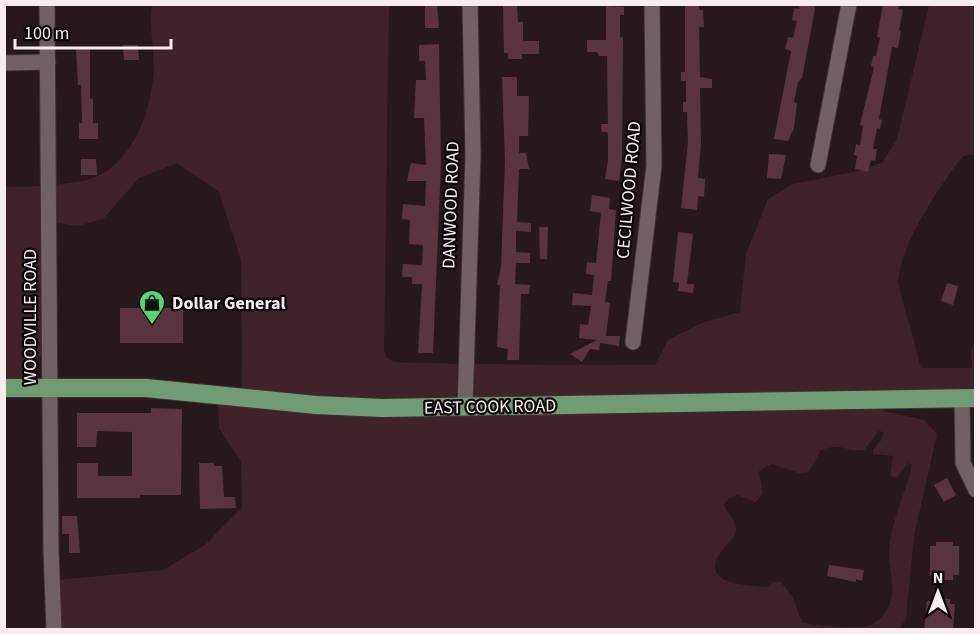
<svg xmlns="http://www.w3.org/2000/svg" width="980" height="634" font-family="'Source Sans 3',sans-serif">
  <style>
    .green { fill: #402229; fill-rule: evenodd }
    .building { fill: #5b353e }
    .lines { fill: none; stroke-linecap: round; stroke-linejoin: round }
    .minor-casing { stroke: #3d3335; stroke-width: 17 }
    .major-casing { stroke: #3d3335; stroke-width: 20 }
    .minor { stroke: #726164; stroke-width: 15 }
    .major { stroke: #709b73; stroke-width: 18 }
    .labels { text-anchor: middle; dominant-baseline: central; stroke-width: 4.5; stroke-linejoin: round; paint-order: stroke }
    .street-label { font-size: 18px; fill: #f7edef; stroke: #0b0607 }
    .poi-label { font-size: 18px; font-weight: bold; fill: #f7edef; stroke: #0b0607; text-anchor: start }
  </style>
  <rect width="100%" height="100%" fill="#27191b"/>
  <g class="green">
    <path d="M152,5H389L384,350L386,357L394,362L458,364L456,403L353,401L242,389L241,260L219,192L177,163L139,178L103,219L77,226L55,222V185C69,183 86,182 100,175C133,158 150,113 153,78C156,54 148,28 152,5Z"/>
    <path d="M929,5H975V155H966L961,158C937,191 901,242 898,283L921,368H972L971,350L975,341V391L471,402V364L655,365L668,340L704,322L740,312L746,254L768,199L793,184L863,170L883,162L897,139Z"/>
    <polygon points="42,186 43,355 39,356 34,368 23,374 23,378 5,379 4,187"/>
    <path d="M218,401L885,406L884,411L924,420L937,434L914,536L906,618L900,629H59L58,580L163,570L205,545L242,507L241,462L219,428ZM879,431L883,432L882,439L873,450V454L893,456L890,476L897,477L908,463L912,465C906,493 891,520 889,550C888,567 895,583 891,600C888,611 881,620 871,625C860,630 815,626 802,622L793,598L781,582H773L768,587C749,585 699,586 720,553C724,546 736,539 736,530C737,522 727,513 724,505L729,498L738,495L755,502L763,494L759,471L772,464L799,473L809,472L821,450C844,442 846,453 864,450Z"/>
  </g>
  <g class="building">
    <polygon points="425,4 437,4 439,28 425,28"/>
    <polygon points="503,4 517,4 518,22 523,22 523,41 539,41 539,54 522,54 522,59 508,59 508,53 504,53"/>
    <polygon points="685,4 699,4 699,10 703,10 704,27 699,27 700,77 712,79 712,88 700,88 701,144 698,178 705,179 704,197 698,196 697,210 681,208 688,143 687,112 683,112 683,102 686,102 686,81 681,81 681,72 685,72"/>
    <polygon points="800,4 814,4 815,9 802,78 798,82 794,102 797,103 794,128 788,141 774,139 791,51 785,49 788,37 793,38 797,21 792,20 794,8 799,9"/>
    <polygon points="883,4 899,4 898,9 903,10 899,30 901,31 898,48 892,47 879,119 882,120 880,129 877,128 873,149 877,149 875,161 871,160 868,172 855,169 857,156 854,155 856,144 860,145 863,126 860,125 874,67 871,66 873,56 876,56 880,38 877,37"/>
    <polygon points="606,6 624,7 624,15 620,15 620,37 623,38 622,156 619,181 605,179 608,161 608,135 607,132 602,132 601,124 608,124 607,56 599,56 597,52 587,52 587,40 606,40"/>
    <polygon points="439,44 441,163 433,353 418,353 422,284 412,284 412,277 402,277 403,264 422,265 423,245 409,244 410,220 402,219 403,204 425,206 426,181 407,181 411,163 426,165 424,118 414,118 416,80 426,80 425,61 419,61 419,45"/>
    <polygon points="123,45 138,45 139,60 124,60"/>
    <polygon points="76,49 90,49 90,99 93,98 93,123 98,123 98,139 79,139 79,123 82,123 81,85 78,85"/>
    <polygon points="502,77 517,77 517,96 529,96 528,136 519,136 519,153 526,153 529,169 519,169 517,222 531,223 531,232 516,231 516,252 530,253 530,263 516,263 515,284 530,285 529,294 521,294 519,360 507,360 508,349 497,347 500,285 497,285 501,267 505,161"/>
    <polygon points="769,154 786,155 781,179 767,178"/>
    <polygon points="81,159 96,159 97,175 81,175"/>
    <polygon points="592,195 610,198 609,209 616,210 611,281 608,281 605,302 610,303 606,336 620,336 619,346 600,343 599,350 590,349 582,362 570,354 597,340 579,338 580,324 588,325 591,306 572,305 573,293 592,295 594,275 586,274 587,262 596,263 601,213 590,211"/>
    <polygon points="539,227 548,227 547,259 540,259"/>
    <polygon points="678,232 693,234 687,284 694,284 693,293 678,291 679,283 673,282"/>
    <polygon points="947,283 958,286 953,305 941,301"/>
    <rect x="120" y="308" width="63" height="35"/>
    <polygon points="151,408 182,409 181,495 140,495 140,498 77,498 77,463 98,463 98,476 132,476 132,432 97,431 96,447 77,447 77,413 151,413"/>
    <polygon points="199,463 214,463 214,466 222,466 224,497 235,497 236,508 200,509"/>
    <polygon points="947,478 956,495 944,502 934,485"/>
    <polygon points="62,516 77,516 80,553 69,553 69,534 62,534"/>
    <polygon points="936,542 953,542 953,546 959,546 959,575 953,575 953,580 937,580 937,575 930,575 930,546 936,546"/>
    <polygon points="829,565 864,570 862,581 856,579 856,582 827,576"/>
    <polygon points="934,598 950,599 950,604 955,604 953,630 924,630 927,601 933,601"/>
  </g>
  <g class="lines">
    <defs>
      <g id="minor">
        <polyline points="47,4 51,551 54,630"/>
        <polyline points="4,63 48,62"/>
        <polyline points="818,165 849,4"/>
        <polyline points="633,342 654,166 652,4"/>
        <polyline points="962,398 963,463 976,490"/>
        <polyline points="465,407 473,155 470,4"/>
      </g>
      <polyline id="major" points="4,388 146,388 316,405 383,408 976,398"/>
    </defs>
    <use href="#minor" class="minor-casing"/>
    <use href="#major" class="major-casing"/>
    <use href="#minor" class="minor"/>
    <use href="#major" class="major"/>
  </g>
  <defs>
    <symbol id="shop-pin" viewBox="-11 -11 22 30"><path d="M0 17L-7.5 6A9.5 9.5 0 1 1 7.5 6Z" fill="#54d672" stroke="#0b0607"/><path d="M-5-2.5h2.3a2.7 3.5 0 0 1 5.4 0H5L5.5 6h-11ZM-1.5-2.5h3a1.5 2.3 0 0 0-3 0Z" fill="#111"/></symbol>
  </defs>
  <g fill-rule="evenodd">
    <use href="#shop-pin" x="137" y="288" width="30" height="40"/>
  </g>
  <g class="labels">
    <g class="street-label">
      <text transform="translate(629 190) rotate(-85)">CECILWOOD ROAD</text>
      <text transform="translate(451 205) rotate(-88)">DANWOOD ROAD</text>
      <text transform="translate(30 317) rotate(-90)">WOODVILLE ROAD</text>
      <text transform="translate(490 407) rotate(-1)">EAST COOK ROAD</text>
    </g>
    <g class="poi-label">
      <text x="172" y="303">Dollar General</text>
    </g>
  </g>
  <rect width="980" height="634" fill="none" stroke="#f7edef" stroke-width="12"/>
  <g transform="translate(938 592)" stroke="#0b0607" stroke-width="4.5" paint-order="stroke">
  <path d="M0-4.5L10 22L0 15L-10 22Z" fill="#f7edef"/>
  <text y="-9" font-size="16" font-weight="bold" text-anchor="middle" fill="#f7edef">N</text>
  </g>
  <path d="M15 39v9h156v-9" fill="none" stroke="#f7edef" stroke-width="3"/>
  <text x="24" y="39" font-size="18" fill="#f7edef" stroke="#0b0607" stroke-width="4.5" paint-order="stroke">100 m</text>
</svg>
